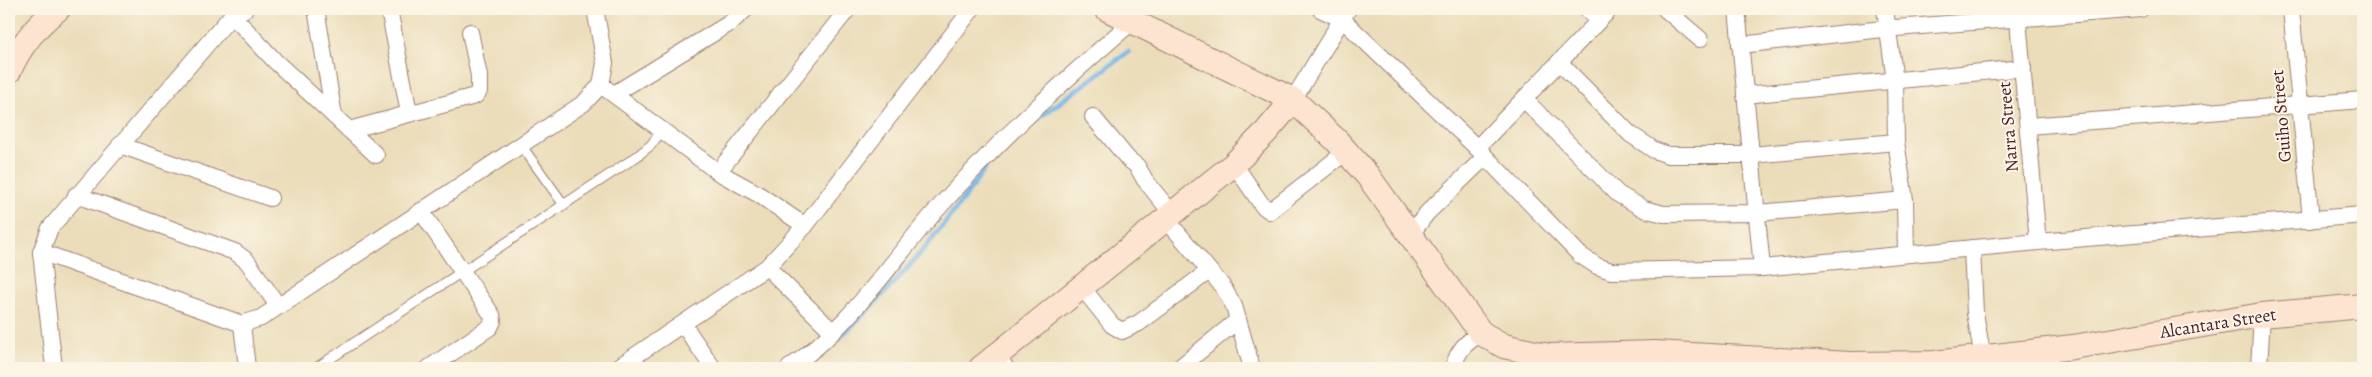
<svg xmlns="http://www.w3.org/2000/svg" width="2372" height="377" font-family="Alegreya,serif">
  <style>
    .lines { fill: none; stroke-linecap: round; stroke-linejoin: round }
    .stream { stroke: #72b5e7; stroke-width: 5 }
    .lane-casing { stroke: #9a7e72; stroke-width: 11 }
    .street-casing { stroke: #9a7e72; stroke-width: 18 }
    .secondary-casing { stroke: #9a7e72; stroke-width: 26 }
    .lane { stroke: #fff; stroke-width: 9 }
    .street { stroke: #fff; stroke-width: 16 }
    .secondary { stroke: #fde4d1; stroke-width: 24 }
    .labels { text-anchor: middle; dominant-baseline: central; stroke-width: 4; stroke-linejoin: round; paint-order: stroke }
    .street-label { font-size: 18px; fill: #4a1f2b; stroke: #fcf5e5 }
  </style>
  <rect width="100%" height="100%" fill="#fcf5e5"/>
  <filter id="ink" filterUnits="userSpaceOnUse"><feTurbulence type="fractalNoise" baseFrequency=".02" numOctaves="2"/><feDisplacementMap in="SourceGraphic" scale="10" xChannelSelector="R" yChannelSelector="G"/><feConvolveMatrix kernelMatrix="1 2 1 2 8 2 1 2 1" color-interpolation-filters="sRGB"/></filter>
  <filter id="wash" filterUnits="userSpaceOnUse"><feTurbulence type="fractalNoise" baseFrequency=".0096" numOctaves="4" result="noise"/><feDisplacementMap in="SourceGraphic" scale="20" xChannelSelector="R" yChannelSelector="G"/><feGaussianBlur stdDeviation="1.12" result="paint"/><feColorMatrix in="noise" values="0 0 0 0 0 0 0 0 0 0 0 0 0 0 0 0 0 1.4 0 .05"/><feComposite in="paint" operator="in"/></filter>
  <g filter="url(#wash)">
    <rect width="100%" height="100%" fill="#ebddba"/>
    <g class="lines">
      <g class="stream">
        <polyline points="1028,126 1128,52"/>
        <path d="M804,368C874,311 933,243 985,169"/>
      </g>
    </g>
  </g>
  <g filter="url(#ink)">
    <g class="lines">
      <defs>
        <g id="lane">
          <polyline points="521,145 564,205"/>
          <polyline points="316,368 636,157 651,145 662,130"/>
        </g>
        <g id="street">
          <polyline points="316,9 334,116"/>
          <polyline points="389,9 409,113"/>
          <polyline points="1320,9 1342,19 1477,148 1580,255 1597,266 1611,271 1762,268 2038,242 2363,215"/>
          <polyline points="1587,9 1599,20"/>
          <polyline points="1665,9 1700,39"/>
          <polyline points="1737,9 1762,268"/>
          <polyline points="1885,9 1895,81 1896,142 1905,200 1906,254"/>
          <polyline points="2017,9 2038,242"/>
          <polyline points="2291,9 2311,220"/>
          <polyline points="232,15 275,61 376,155"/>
          <polyline points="1740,45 1883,29 2141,9"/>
          <polyline points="1559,62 1630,134 1654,150 1668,155 1751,155 1896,142"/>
          <polyline points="601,85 718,172 758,194 805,226"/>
          <polyline points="614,94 730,23 746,9"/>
          <polyline points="1745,95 2023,68"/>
          <polyline points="1524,99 1618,194 1644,209 1664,214 1757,213 1905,200"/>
          <polyline points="1293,100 1348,9"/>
          <polyline points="1093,117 1128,159 1137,166 1145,180 1173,215"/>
          <polyline points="2028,126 2363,100"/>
          <polyline points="349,130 475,96 479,91 479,76 470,32"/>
          <polyline points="120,145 270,198"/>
          <polyline points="1477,148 1610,9"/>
          <polyline points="1234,164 1262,205 1270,211 1347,151"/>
          <polyline points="718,172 848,9"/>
          <polyline points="76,195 235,252 247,261 278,306"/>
          <polyline points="421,211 492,315 493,321 490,327 429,368"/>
          <polyline points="1166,219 1223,287 1234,306 1252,368"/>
          <polyline points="1411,234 1427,213 1485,157"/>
          <polyline points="1972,248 1975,313 1983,359"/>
          <polyline points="41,252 242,324 261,318 584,103 601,85 605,63 595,9"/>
          <polyline points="767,267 832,331"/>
          <polyline points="1081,286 1112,325 1122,331 1139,323 1209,271"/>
          <polyline points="242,324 247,368"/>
          <polyline points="683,324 713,368"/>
          <polyline points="996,356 1006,368"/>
          <polyline points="54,368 41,252 50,228 232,15 245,9"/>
          <polyline points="617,368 767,267 805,226 972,9"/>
          <path d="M789,368C852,326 891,260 941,205C1001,138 1065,79 1133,21"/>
          <polyline points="1179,368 1238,320"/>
          <path d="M1453,368C1458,350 1465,343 1481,333"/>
          <polyline points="2259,368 2262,315"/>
        </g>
        <g id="secondary">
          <polyline points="1107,9 1293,100 1336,140 1368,176 1481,333 1504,346 1549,356 1655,353 1850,364 1934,363 2073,347 2262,315 2363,306"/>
          <path d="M9,71C20,46 37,25 58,9"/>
          <polyline points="981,368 1234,164 1266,132 1293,100"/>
        </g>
      </defs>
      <use href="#lane" class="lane-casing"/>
      <use href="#street" class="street-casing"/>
      <use href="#secondary" class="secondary-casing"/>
      <use href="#lane" class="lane"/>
      <use href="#street" class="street"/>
      <use href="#secondary" class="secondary"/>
    </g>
  </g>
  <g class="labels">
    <g class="street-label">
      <text transform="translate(2281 116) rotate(-95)">Guiho Street</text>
      <text transform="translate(2008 127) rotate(-95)">Narra Street</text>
      <text transform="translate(2218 323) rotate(-9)">Alcantara Street</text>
    </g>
  </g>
  <rect width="2372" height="377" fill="none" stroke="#fcf5e5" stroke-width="30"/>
</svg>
